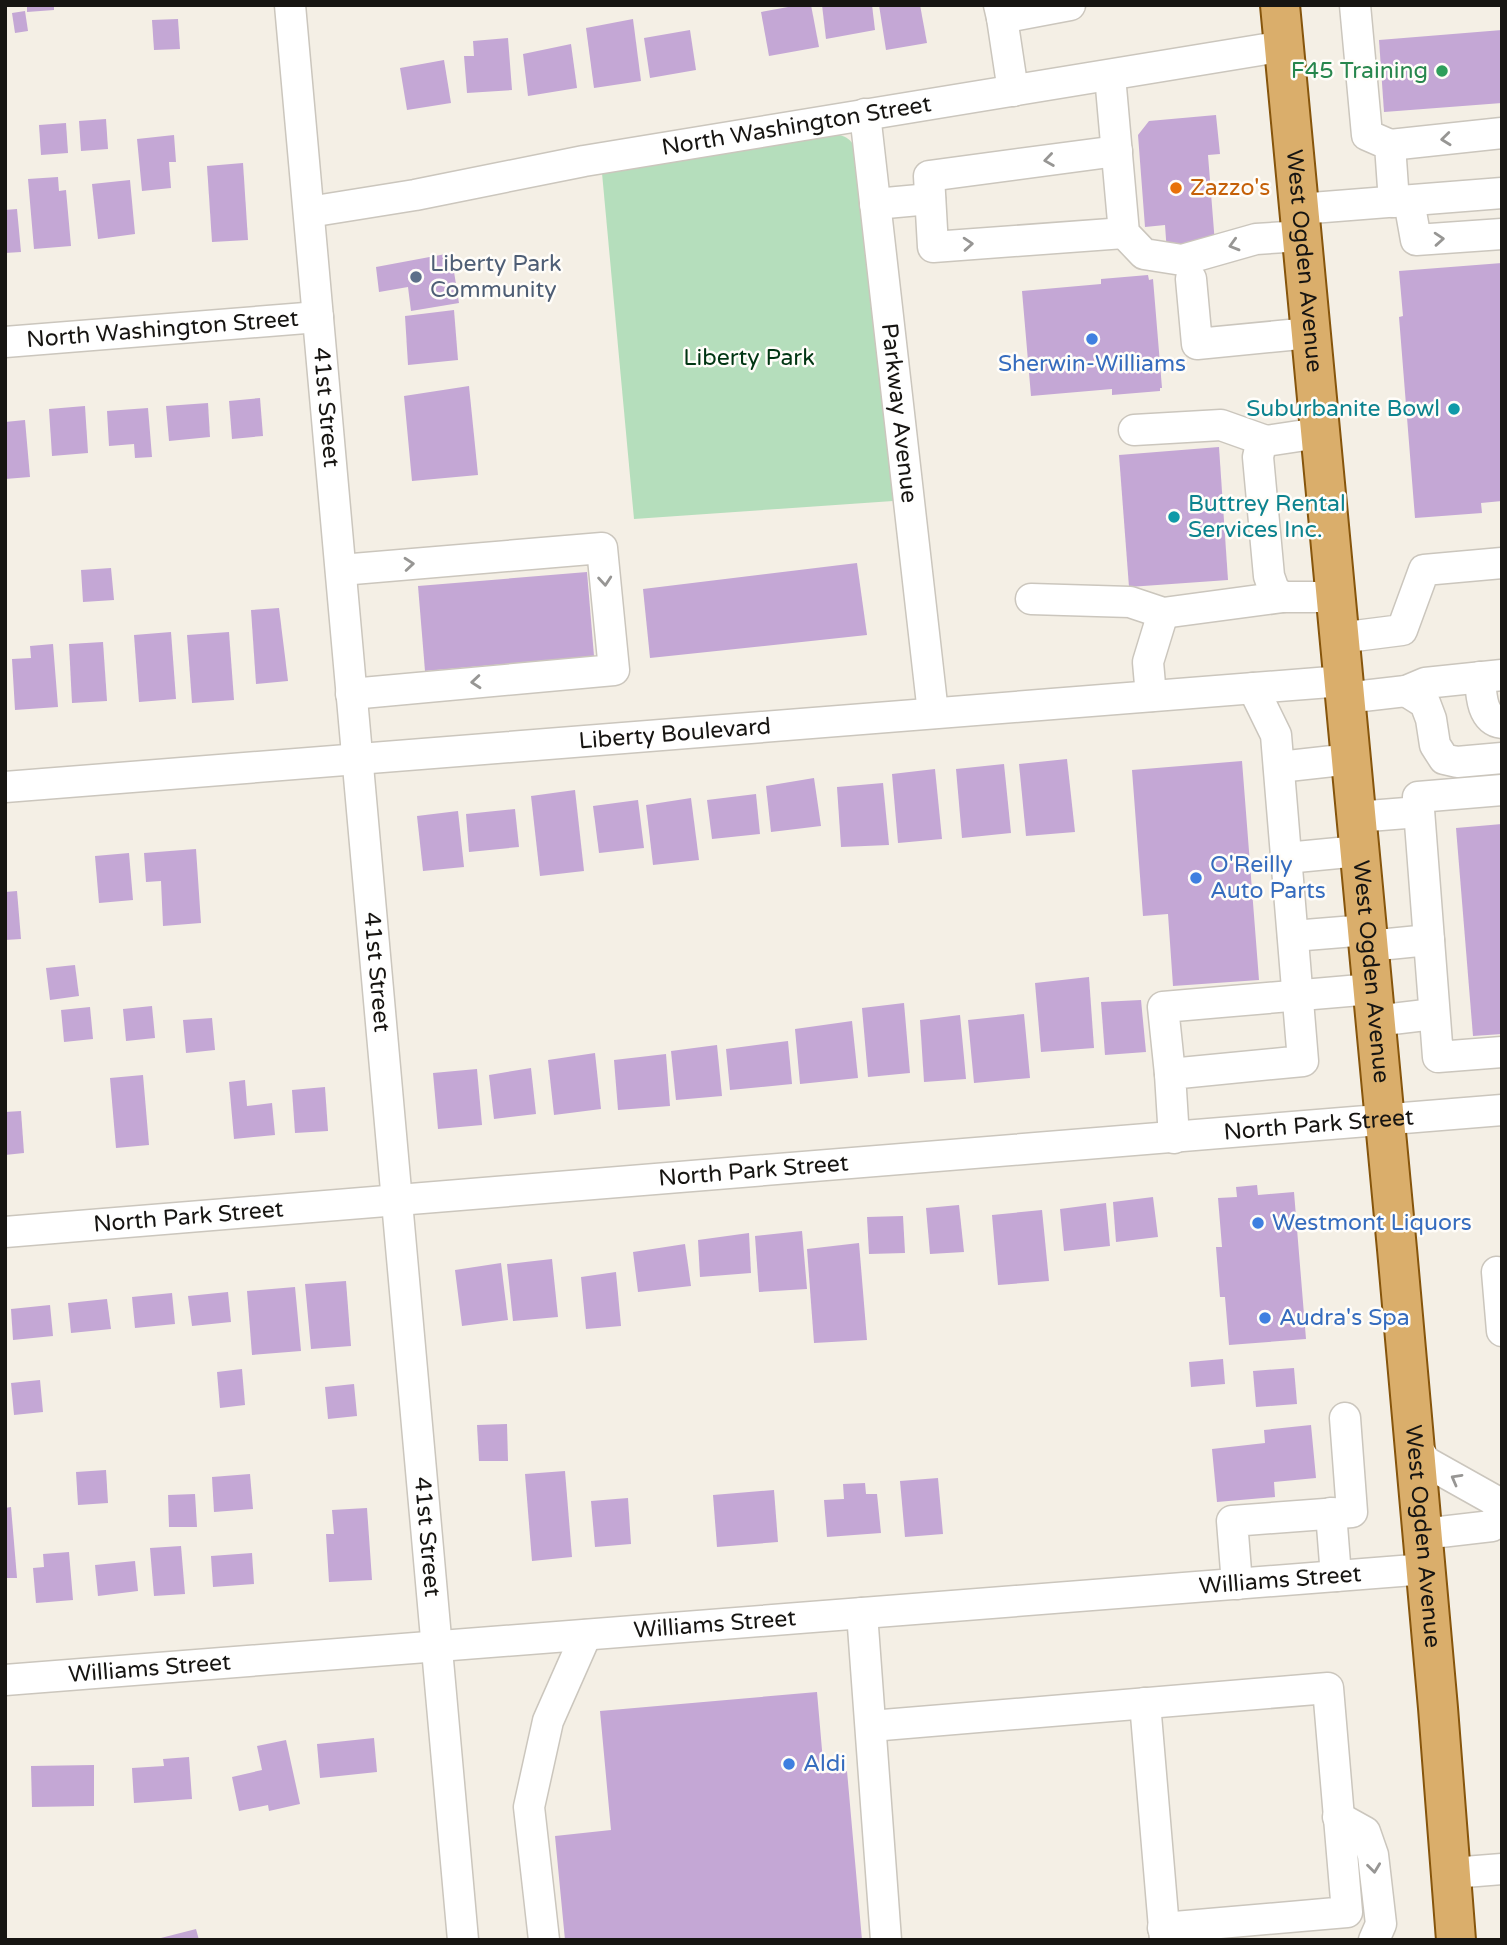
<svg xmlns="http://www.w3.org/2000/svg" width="1507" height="1945" font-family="'Varela Round',sans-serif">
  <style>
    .green { fill: #b5debc }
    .building { fill: #c4a7d5 }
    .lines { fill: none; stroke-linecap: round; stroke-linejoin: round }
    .minor-casing { stroke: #cbc6bd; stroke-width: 33 }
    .major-casing { stroke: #86550c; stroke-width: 42 }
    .minor { stroke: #fff; stroke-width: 30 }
    .major { stroke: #daae6b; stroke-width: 38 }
    .oneway { stroke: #979694 }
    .leisure-dot { fill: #2e9e5b; stroke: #fffdf9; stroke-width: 2.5 }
    .food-dot { fill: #e8710a; stroke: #fffdf9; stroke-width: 2.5 }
    .service-dot { fill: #5c6f8a; stroke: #fffdf9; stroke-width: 2.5 }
    .shop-dot { fill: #3f7fe0; stroke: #fffdf9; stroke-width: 2.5 }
    .culture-dot { fill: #0f9aa8; stroke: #fffdf9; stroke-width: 2.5 }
    .labels { text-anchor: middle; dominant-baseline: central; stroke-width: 5; stroke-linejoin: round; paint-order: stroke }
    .leisure-label { font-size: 23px; fill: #27864d; stroke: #fffdf9; text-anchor: end }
    .street-label { font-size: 23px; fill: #171512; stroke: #fffdf9 }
    .food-label { font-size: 23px; fill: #c56008; stroke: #fffdf9; text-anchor: start }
    .service-label { font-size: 23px; fill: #4e5e75; stroke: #fffdf9; text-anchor: start }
    .park-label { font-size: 23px; fill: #003512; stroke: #fffdf9 }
    .shop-label { font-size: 23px; fill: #366cbe; stroke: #fffdf9; text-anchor: start }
    .culture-label { font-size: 23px; fill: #0d838f; stroke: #fffdf9; text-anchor: end }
  </style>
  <rect width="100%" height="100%" fill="#f4efe5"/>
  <path class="green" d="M832,134C849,135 853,142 860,157L893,501L634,519L602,173Z"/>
  <g class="building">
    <polygon points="27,5 54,5 54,10 27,12"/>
    <polygon points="799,5 811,5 819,47 769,56 761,12"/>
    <polygon points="822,5 872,5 875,30 826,39"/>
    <polygon points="879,5 920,5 927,43 886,50"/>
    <polygon points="25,11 28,31 15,33 12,13"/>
    <polygon points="178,19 180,49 154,50 152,20"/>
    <polygon points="633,19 641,81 594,88 586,28"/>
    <polygon points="690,30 696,70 650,78 644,38"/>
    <polygon points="1502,30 1502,103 1384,112 1379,40"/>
    <polygon points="508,38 512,90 467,93 464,56 474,56 473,41"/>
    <polygon points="571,44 577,88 528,96 523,54"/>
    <polygon points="444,60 451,103 407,110 400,68"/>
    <polygon points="1216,115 1220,154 1208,155 1215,244 1167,253 1165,225 1145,227 1138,135 1149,121"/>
    <polygon points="106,119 108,149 81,151 79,121"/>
    <polygon points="66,123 68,153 41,155 39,125"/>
    <polygon points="174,135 176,162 169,162 171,188 142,191 137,139"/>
    <polygon points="243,163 248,240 212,242 207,166"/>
    <polygon points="58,177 59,191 66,190 71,246 34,249 28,179"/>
    <polygon points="130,180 135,234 98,239 92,184"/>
    <polygon points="17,209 21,252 5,253 5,210"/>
    <polygon points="451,253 459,303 411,311 408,287 379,292 376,267"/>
    <polygon points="1502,263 1502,501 1481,503 1482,513 1415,518 1399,317 1403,316 1399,271"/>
    <polygon points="1148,275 1149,280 1153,279 1162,388 1160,388 1160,391 1112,395 1112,389 1031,396 1022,291 1101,284 1101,279"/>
    <polygon points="454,310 458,360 408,365 405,316"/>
    <polygon points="469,386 478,475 412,481 404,396"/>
    <polygon points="260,398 263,436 232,439 229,401"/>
    <polygon points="208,403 210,437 169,441 166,406"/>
    <polygon points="85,406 88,453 52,456 49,409"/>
    <polygon points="148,408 152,457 135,458 134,444 109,446 107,411"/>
    <polygon points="25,420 30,477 5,479 5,422"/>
    <polygon points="1219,447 1228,580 1129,587 1119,455"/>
    <polygon points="857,563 867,635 650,658 643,589"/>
    <polygon points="111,568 114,600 83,602 81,570"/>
    <polygon points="587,572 594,656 425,671 418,586"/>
    <polygon points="279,608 288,681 256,684 251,610"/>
    <polygon points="171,632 176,699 139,702 134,635"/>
    <polygon points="229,632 234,700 192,703 187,635"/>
    <polygon points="103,642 107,701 72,703 69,644"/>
    <polygon points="53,644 58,707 15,710 12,659 31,658 30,646"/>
    <polygon points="1067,759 1075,832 1026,836 1019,764"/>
    <polygon points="1242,761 1259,980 1173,986 1168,914 1143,916 1132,770"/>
    <polygon points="1004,764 1011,833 962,838 956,769"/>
    <polygon points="935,769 942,839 898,843 892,774"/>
    <polygon points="814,778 821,826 771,832 766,786"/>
    <polygon points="883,783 889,845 841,847 837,787"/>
    <polygon points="575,790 584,871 540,876 531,796"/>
    <polygon points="756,794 760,834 712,839 707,800"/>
    <polygon points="691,798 699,860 653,865 646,805"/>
    <polygon points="638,800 644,848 599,853 593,806"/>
    <polygon points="515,809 519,847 469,852 466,814"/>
    <polygon points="458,811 464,867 423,871 417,816"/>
    <polygon points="1502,824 1502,1034 1473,1036 1456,828"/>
    <polygon points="196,849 201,923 163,926 161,881 146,882 144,853"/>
    <polygon points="129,853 133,900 99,903 95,856"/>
    <polygon points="17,891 21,939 5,940 5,892"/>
    <polygon points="75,965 79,996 50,1000 46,968"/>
    <polygon points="1089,977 1094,1048 1041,1052 1035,983"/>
    <polygon points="1141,1000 1146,1052 1105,1055 1101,1002"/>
    <polygon points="904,1003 910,1073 868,1077 862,1008"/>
    <polygon points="152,1006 155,1038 126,1041 123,1009"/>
    <polygon points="90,1007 93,1039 64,1042 61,1010"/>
    <polygon points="1024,1014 1030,1078 974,1083 968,1020"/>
    <polygon points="960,1015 966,1079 924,1082 920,1020"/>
    <polygon points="212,1018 215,1050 186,1053 183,1020"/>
    <polygon points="852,1021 858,1078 800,1084 795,1029"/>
    <polygon points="788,1041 792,1084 730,1090 726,1049"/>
    <polygon points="717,1045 722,1096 676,1100 671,1051"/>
    <polygon points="595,1053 601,1109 554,1115 548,1060"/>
    <polygon points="666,1054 670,1106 618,1110 614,1060"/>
    <polygon points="531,1068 536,1114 494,1119 489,1075"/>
    <polygon points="477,1069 482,1125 438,1129 433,1073"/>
    <polygon points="143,1075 149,1145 116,1148 110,1078"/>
    <polygon points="245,1080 247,1106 272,1103 275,1135 234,1139 229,1082"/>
    <polygon points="325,1087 328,1131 295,1133 292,1090"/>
    <polygon points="21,1111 24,1153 5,1155 5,1112"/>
    <polygon points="1257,1185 1258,1195 1294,1192 1306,1339 1229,1345 1225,1297 1220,1297 1216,1247 1222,1247 1218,1198 1237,1197 1236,1187"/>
    <polygon points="1153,1197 1158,1237 1116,1242 1113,1202"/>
    <polygon points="1106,1203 1110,1246 1064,1251 1060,1209"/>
    <polygon points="959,1205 964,1252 930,1254 926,1208"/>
    <polygon points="1042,1210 1049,1281 998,1285 992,1215"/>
    <polygon points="903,1216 905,1253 869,1254 867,1217"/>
    <polygon points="802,1231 807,1289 759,1292 755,1236"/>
    <polygon points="749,1233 751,1273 700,1277 698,1240"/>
    <polygon points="859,1243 867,1340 814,1343 807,1249"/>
    <polygon points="685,1244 691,1286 638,1292 633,1252"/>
    <polygon points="552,1259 558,1317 513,1321 507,1264"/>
    <polygon points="501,1263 508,1320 462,1326 455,1270"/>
    <polygon points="616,1272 621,1326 586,1329 581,1277"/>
    <polygon points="346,1281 351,1346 311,1349 305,1284"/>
    <polygon points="295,1287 301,1351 252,1355 247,1291"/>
    <polygon points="228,1292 231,1322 192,1326 188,1296"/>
    <polygon points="172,1293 175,1324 135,1328 132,1297"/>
    <polygon points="107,1299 111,1329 71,1333 68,1303"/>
    <polygon points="50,1305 53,1336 13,1340 11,1309"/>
    <polygon points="1223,1359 1225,1384 1191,1387 1189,1362"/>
    <polygon points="1294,1368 1297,1404 1256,1407 1253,1371"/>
    <polygon points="242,1369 245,1405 220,1408 217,1372"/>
    <polygon points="40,1380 43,1412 14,1415 11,1383"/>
    <polygon points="354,1384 357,1416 328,1419 325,1387"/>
    <polygon points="507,1424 508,1461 479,1461 477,1425"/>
    <polygon points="1311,1425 1316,1478 1274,1482 1275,1497 1217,1502 1212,1449 1265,1443 1264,1430"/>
    <polygon points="106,1470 108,1503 78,1505 76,1472"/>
    <polygon points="565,1471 572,1557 532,1561 525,1474"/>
    <polygon points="250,1474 253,1509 214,1512 212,1477"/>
    <polygon points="938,1478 943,1534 905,1537 900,1481"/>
    <polygon points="865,1483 866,1494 877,1494 881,1533 827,1537 824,1500 844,1499 843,1484"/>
    <polygon points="774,1490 778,1542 717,1547 713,1495"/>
    <polygon points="195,1494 197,1527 169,1527 168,1495"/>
    <polygon points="628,1498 631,1544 595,1547 591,1501"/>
    <polygon points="11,1507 17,1578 5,1578 5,1508"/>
    <polygon points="367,1508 372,1580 329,1582 326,1534 334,1534 332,1510"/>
    <polygon points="181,1546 185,1594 154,1596 150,1548"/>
    <polygon points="69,1552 73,1600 36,1603 33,1568 44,1567 43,1554"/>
    <polygon points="252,1553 254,1584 213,1587 211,1556"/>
    <polygon points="135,1561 138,1591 98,1596 95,1565"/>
    <polygon points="817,1692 824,1773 847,1771 862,1940 565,1940 555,1836 611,1830 600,1711"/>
    <polygon points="374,1738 377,1772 320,1778 317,1744"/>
    <polygon points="286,1740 300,1804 269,1811 268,1805 239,1811 232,1777 262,1770 257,1746"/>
    <polygon points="189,1757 192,1799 134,1803 132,1768 164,1766 163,1759"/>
    <polygon points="94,1765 94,1806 32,1807 31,1766"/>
    <polygon points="196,1929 199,1940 157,1940 157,1939"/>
  </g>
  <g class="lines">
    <defs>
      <g id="minor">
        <path id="s1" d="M290,5L463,1940"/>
        <polyline points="999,5 1002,18 1070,5"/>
        <polyline points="1355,5 1367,135 1390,145 1394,202"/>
        <polyline points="1002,18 1013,91"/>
        <polyline points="1110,76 1124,233 1144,254 1182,260 1256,239 1302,236"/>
        <path id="s2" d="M865,114L933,713"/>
        <polyline points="1390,145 1502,133"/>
        <polyline points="1117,151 929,176 933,247 1124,233"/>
        <polyline points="1409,201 1416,240 1502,234"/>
        <polyline points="875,204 930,199"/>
        <polyline points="1299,209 1502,193"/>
        <path id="s3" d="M309,212L415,195L584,161L1284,46"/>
        <polyline points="1191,279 1197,344 1310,333"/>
        <path id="s4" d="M5,342L318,317"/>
        <polyline points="1134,430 1221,425 1266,441"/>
        <polyline points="1319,433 1266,441 1261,444 1258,457 1269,576 1274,590 1283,597 1336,597"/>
        <polyline points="341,570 602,548 614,670 351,694"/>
        <polyline points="1031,599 1130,602 1163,613 1283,597"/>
        <polyline points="1339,638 1402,630 1424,570 1502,563"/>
        <path d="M1480,677C1481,693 1481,720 1502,723"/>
        <polyline points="1406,691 1425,703 1431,719 1435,745 1444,759 1457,762 1502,758"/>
        <polyline points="1151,696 1148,662 1163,613"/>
        <polyline points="1345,698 1406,691 1425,683 1502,675"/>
        <polyline points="1279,767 1351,759"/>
        <path id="s5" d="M5,787L1343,681"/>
        <polyline points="1502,790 1418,797 1438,1057 1502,1052"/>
        <polyline points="1356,817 1419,812"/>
        <polyline points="1286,858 1359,851"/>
        <polyline points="1293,936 1367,930"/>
        <polyline points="1368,946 1429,940"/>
        <polyline points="1375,1021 1434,1014"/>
        <polyline points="1170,1074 1163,1007 1372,989"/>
        <polyline points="1174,1138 1170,1074 1303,1061 1276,735 1253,688"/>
        <path id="s6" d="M5,1232L1502,1110"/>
        <polyline points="1497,1272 1502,1331"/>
        <polyline points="1415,1445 1426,1462 1492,1499 1502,1510"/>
        <polyline points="1331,1513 1336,1576"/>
        <polyline points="1423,1534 1492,1526 1502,1519"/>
        <polyline points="1237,1584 1232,1521 1352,1512 1345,1418"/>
        <polyline points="862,1613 886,1940"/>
        <path id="s7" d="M5,1680L1426,1569"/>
        <polyline points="1145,1703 1165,1940"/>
        <polyline points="871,1726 1328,1688 1347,1912 1163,1928"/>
        <polyline points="1338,1817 1365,1832 1373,1855 1381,1924 1374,1940"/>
        <polyline points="1452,1873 1502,1869"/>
        <polyline points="544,1940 529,1807 548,1721 586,1635"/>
      </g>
      <g id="major">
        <path id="s8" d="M1280,5L1397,1249L1438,1708L1456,1940"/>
      </g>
    </defs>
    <use href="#minor" class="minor-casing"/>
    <use href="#major" class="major-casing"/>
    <use href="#minor" class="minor"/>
    <use href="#major" class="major"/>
  </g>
  <defs><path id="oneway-chevron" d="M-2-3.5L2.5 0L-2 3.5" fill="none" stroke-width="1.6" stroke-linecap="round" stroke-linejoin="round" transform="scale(1.75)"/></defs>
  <g class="oneway">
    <use href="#oneway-chevron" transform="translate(1446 139) rotate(174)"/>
    <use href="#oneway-chevron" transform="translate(1049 160) rotate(172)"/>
    <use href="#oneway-chevron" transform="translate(1439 239) rotate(-4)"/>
    <use href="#oneway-chevron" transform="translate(968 244) rotate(-4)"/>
    <use href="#oneway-chevron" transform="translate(1234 245) rotate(164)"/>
    <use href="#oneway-chevron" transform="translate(409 564) rotate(-5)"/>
    <use href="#oneway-chevron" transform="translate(605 581) rotate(85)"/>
    <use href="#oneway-chevron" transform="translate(476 682) rotate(175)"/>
    <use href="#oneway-chevron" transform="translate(1456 1479) rotate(-151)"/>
    <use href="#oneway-chevron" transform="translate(1374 1868) rotate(83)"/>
  </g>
  <circle class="leisure-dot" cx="1442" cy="71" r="7"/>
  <circle class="food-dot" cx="1176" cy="188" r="7"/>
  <circle class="service-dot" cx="416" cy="277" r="7"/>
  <g class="shop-dot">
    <circle cx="1092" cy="339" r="7"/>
    <circle cx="1196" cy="878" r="7"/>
    <circle cx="1258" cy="1223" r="7"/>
    <circle cx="1265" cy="1318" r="7"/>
    <circle cx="789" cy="1764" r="7"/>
  </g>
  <g class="culture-dot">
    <circle cx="1454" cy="409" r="7"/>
    <circle cx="1174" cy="517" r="7"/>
  </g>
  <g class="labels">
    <g class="leisure-label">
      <text x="1428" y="71">F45 Training</text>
    </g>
    <g class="street-label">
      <text stroke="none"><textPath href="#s3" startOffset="495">North Washington Street</textPath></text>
      <text stroke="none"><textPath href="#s8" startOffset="257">West Ogden Avenue</textPath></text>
      <text stroke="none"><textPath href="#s4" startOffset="158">North Washington Street</textPath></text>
      <text stroke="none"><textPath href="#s1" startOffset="404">41st Street</textPath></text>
      <text stroke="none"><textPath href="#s2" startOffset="301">Parkway Avenue</textPath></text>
      <text stroke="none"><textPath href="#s5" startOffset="672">Liberty Boulevard</textPath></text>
      <text stroke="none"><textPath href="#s1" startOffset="971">41st Street</textPath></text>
      <text stroke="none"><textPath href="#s8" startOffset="971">West Ogden Avenue</textPath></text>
      <text stroke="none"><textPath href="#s6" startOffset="1318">North Park Street</textPath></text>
      <text stroke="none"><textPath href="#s6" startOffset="751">North Park Street</textPath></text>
      <text stroke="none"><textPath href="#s6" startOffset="184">North Park Street</textPath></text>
      <text stroke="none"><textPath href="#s1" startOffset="1538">41st Street</textPath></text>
      <text stroke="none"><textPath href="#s8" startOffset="1538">West Ogden Avenue</textPath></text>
      <text stroke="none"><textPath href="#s7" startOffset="1279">Williams Street</textPath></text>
      <text stroke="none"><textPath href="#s7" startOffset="712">Williams Street</textPath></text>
      <text stroke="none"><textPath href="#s7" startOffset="145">Williams Street</textPath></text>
    </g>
    <g class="food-label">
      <text x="1190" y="188">Zazzo's</text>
    </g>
    <g class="service-label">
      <text x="430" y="264">Liberty Park<tspan x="430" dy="26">Community</tspan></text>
    </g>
    <g class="park-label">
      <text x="749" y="358">Liberty Park</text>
    </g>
    <g class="shop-label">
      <text x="1092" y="364" text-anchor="middle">Sherwin-Williams</text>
      <text x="1210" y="865">O'Reilly<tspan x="1210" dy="26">Auto Parts</tspan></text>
      <text x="1272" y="1223">Westmont Liquors</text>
      <text x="1279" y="1318">Audra's Spa</text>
      <text x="803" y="1764">Aldi</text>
    </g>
    <g class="culture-label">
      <text x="1440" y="409">Suburbanite Bowl</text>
      <text x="1188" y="504" text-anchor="start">Buttrey Rental<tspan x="1188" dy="26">Services Inc.</tspan></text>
    </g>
  </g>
  <rect width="1507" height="1945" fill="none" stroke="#171512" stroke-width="14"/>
</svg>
